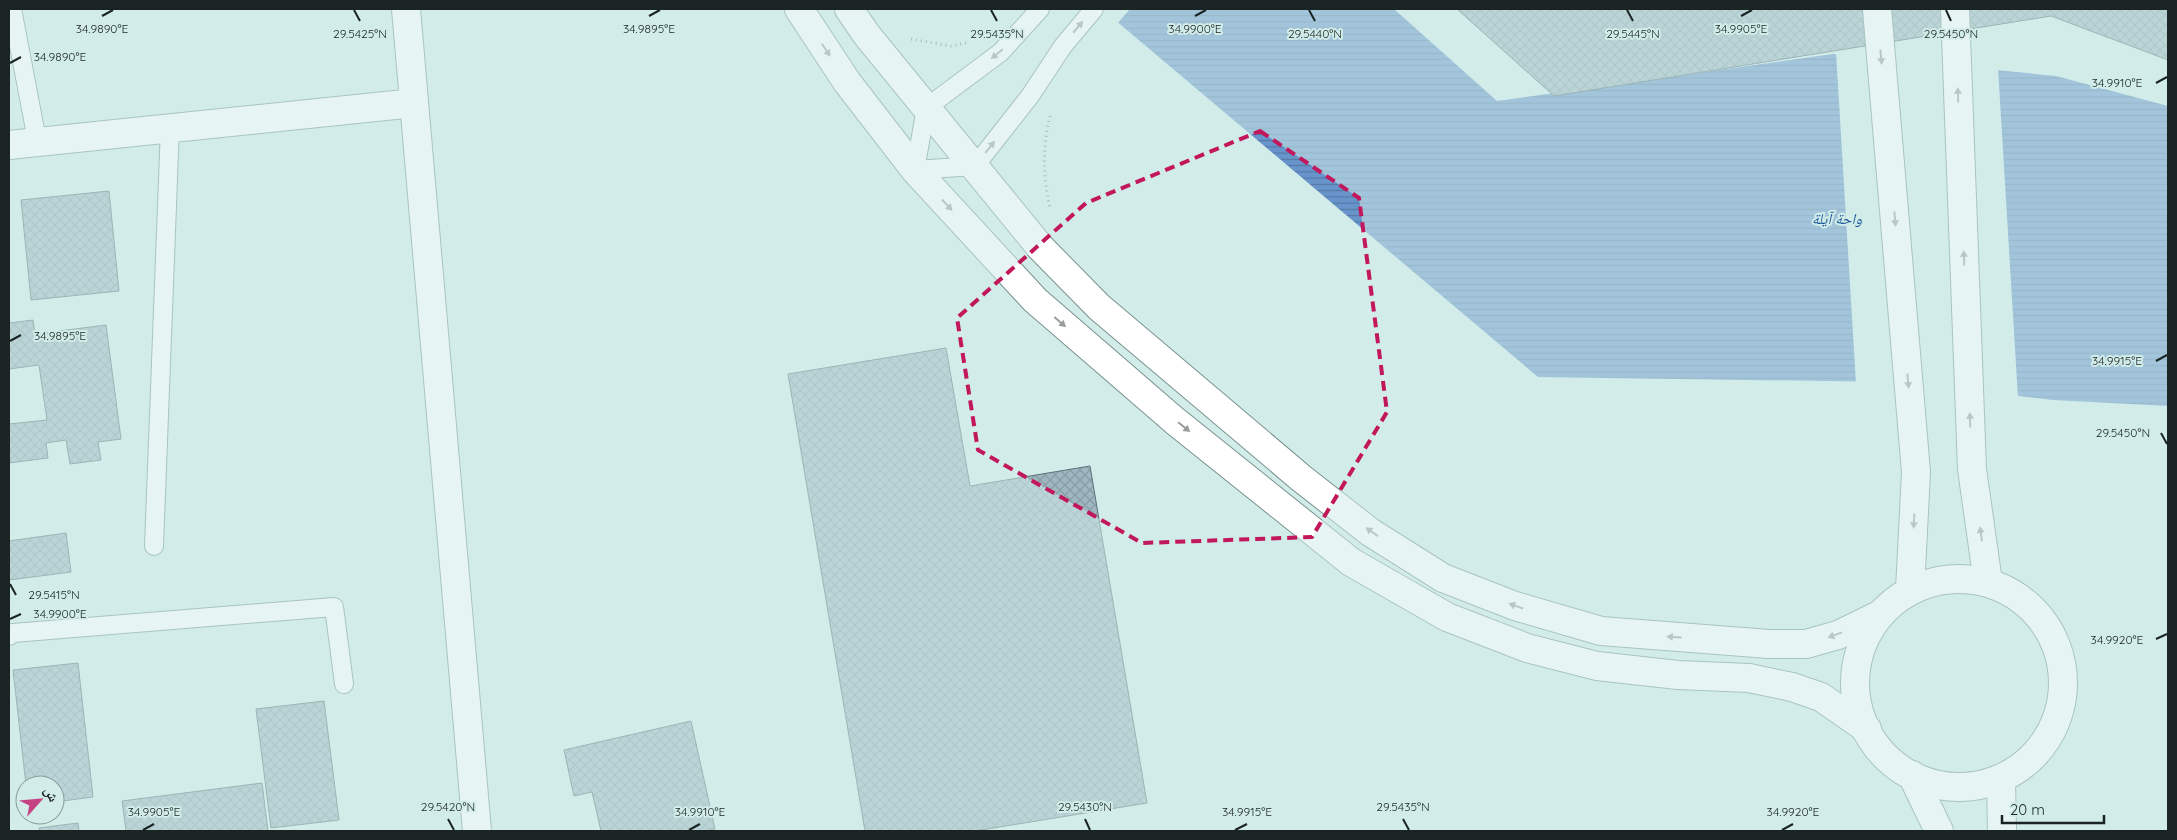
<svg xmlns="http://www.w3.org/2000/svg" width="2177" height="840" font-family="Quicksand,'Noto Naskh Arabic',sans-serif">
  <style>
    .water { fill: url(#water-rules) }
    .pier { fill: #d1ece9 }
    .building { fill: url(#building-cross-hatch); stroke: #5a7179 }
    .lines { fill: none; stroke-linecap: round; stroke-linejoin: round }
    .lane-casing { stroke: #79928f; stroke-width: 20 }
    .street-casing { stroke: #79928f; stroke-width: 30 }
    .secondary-casing { stroke: #79928f; stroke-width: 30 }
    .path { stroke: #748785; stroke-width: 3; stroke-dasharray: 1 4; stroke-linecap: butt }
    .lane { stroke: #fff; stroke-width: 18 }
    .street { stroke: #fff; stroke-width: 28 }
    .secondary { stroke: #fff; stroke-width: 28 }
    .oneway { fill: #989c9c }
    .marked { fill: none; stroke: #c2185b; stroke-width: 4; stroke-dasharray: 10 6; stroke-linejoin: round }
    .ticks { fill: none; stroke: #1a2423; stroke-width: 2 }
    .labels { text-anchor: middle; dominant-baseline: central; stroke-width: 4; stroke-linejoin: round; paint-order: stroke }
    .water-label { font-size: 15px; font-style: italic; fill: #175498; stroke: #d1ece9 }
    .ticks-label { font-size: 12px; text-anchor: middle; fill: #1a2423; stroke: #d1ece9; stroke-width: 4; stroke-linejoin: round; paint-order: stroke }
  </style>
  <defs>
    <pattern id="water-rules" width="6" height="5" patternUnits="userSpaceOnUse" patternTransform="scale(1.25)"><rect width="6" height="5" fill="#6894cc"/><path d="M0 2.5h6" fill="none" stroke="#5579a5"/></pattern>
    <pattern id="building-cross-hatch" width="8" height="8" patternUnits="userSpaceOnUse" patternTransform="scale(1.25)"><rect width="8" height="8" fill="#9fb7c0"/><path d="M0 0l8 8M0 8l8-8" fill="none" stroke="#889da5"/></pattern>
  </defs>
  <rect width="100%" height="100%" fill="#d1ece9"/>
  <polygon class="water" points="1102,9 1394,9 1497,101 1833,54 2056,76 2168,106 2168,406 2053,400 1895,382 1538,377"/>
  <g class="pier">
    <polygon points="1100,9 1130,9 1117,24"/>
    <polygon points="1836,52 1998,68 2018,398 1895,385 1856,384"/>
  </g>
  <g class="building">
    <polygon points="1457,9 2168,9 2168,60 2051,16 1554,96"/>
    <polygon points="109,191 119,291 31,300 21,200"/>
    <polygon points="33,320 35,334 106,325 121,439 98,442 101,460 70,464 66,440 46,443 48,458 9,463 9,424 47,420 39,365 9,369 9,323"/>
    <polygon points="946,348 970,486 1090,466 1147,803 975,831 865,831 788,374"/>
    <polygon points="66,533 71,572 9,580 9,541"/>
    <polygon points="78,663 93,797 55,802 55,785 26,785 13,670"/>
    <polygon points="324,701 339,820 271,828 256,709"/>
    <polygon points="691,721 715,829 706,831 601,831 592,792 574,796 564,750"/>
    <polygon points="262,783 268,831 126,831 122,801"/>
    <polygon points="78,823 79,831 40,831 39,828"/>
  </g>
  <g class="lines">
    <defs>
      <g id="lane">
        <polyline points="12,9 37,140"/>
        <polyline points="1040,9 1001,52 926,108 915,170 975,166 1030,96 1063,46 1094,9"/>
        <polyline points="154,546 170,127"/>
        <polyline points="9,636 13,633 334,607 344,684"/>
      </g>
      <g id="street">
        <polyline points="406,9 477,831"/>
        <polyline points="1877,9 1916,472 1910,590"/>
        <polyline points="1955,9 1972,469 1988,582"/>
        <polyline points="9,145 414,103"/>
      </g>
      <g id="secondary">
        <polyline points="799,9 847,82 915,170 1035,300 1175,421 1351,562 1447,617 1527,648 1597,666 1678,675 1749,678 1792,687 1821,697 1867,729"/>
        <polyline points="849,9 866,34 1040,247 1099,307 1301,478 1370,532 1443,578 1515,606 1601,631 1769,644 1806,644 1838,635 1879,615"/>
        <circle cx="1959" cy="683" r="104"/>
        <polyline points="1912,775 1939,831"/>
        <polyline points="2001,779 2002,831"/>
      </g>
    </defs>
    <use href="#lane" class="lane-casing"/>
    <use href="#street" class="street-casing"/>
    <use href="#secondary" class="secondary-casing"/>
    <g class="path">
      <polyline points="911,39 951,46 966,43"/>
      <path d="M1050,116C1042,150 1043,174 1050,208"/>
    </g>
    <use href="#lane" class="lane"/>
    <use href="#street" class="street"/>
    <use href="#secondary" class="secondary"/>
  </g>
  <defs><path id="oneway-solid" d="M-6-.8H1V-3.2L6.5 0L1 3.2V.8H-6Z" transform="scale(1.25)"/></defs>
  <g class="oneway">
    <use href="#oneway-solid" transform="translate(1078 27) rotate(-50)"/>
    <use href="#oneway-solid" transform="translate(826 50) rotate(57)"/>
    <use href="#oneway-solid" transform="translate(997 54) rotate(141)"/>
    <use href="#oneway-solid" transform="translate(1881 57) rotate(85)"/>
    <use href="#oneway-solid" transform="translate(1958 95) rotate(-92)"/>
    <use href="#oneway-solid" transform="translate(990 147) rotate(-52)"/>
    <use href="#oneway-solid" transform="translate(947 205) rotate(47)"/>
    <use href="#oneway-solid" transform="translate(1895 219) rotate(85)"/>
    <use href="#oneway-solid" transform="translate(1964 258) rotate(-92)"/>
    <use href="#oneway-solid" transform="translate(1060 322) rotate(41)"/>
    <use href="#oneway-solid" transform="translate(1908 381) rotate(85)"/>
    <use href="#oneway-solid" transform="translate(1970 420) rotate(-92)"/>
    <use href="#oneway-solid" transform="translate(1184 427) rotate(39)"/>
    <use href="#oneway-solid" transform="translate(1914 521) rotate(93)"/>
    <use href="#oneway-solid" transform="translate(1372 532) rotate(-145)"/>
    <use href="#oneway-solid" transform="translate(1981 534) rotate(-98)"/>
    <use href="#oneway-solid" transform="translate(1516 606) rotate(-161)"/>
    <use href="#oneway-solid" transform="translate(1835 635) rotate(160)"/>
    <use href="#oneway-solid" transform="translate(1674 637) rotate(-176)"/>
  </g>
  <path d="M0 0H2177V840H0ZM1260,131L1359,198L1387,412L1312,537L1142,543L978,450L957,318L1086,203Z" fill="#d1ece9" fill-opacity=".55" fill-rule="evenodd"/>
  <path class="marked" d="M1260,131L1359,198L1387,412L1312,537L1142,543L978,450L957,318L1086,203Z"/>
  <path class="ticks" d="M354,10L360,21M991,10L997,21M1309,10L1315,21M1627,10L1633,21M1946,10L1951,21M102,16L113,10M649,16L660,10M1195,16L1206,10M1741,16L1752,10M10,63L21,57M2156,83L2167,77M10,341L21,335M2156,361L2167,355M2161,433L2167,444M10,584L16,595M10,619L21,614M2156,639L2167,634M448,819L454,830M1085,819L1090,830M1403,819L1409,830M143,830L154,824M689,830L700,824M1235,830L1247,824M1782,830L1793,824"/>
  <g class="labels">
    <g class="water-label">
      <text x="1837" y="218">واحة آيلة</text>
    </g>
  </g>
  <g class="ticks-label">
    <text x="102" y="33">34.9890°E</text>
    <text x="649" y="33">34.9895°E</text>
    <text x="1195" y="33">34.9900°E</text>
    <text x="1741" y="33">34.9905°E</text>
    <text x="360" y="38">29.5425°N</text>
    <text x="997" y="38">29.5435°N</text>
    <text x="1315" y="38">29.5440°N</text>
    <text x="1633" y="38">29.5445°N</text>
    <text x="1951" y="38">29.5450°N</text>
    <text x="60" y="61">34.9890°E</text>
    <text x="2117" y="87">34.9910°E</text>
    <text x="60" y="340">34.9895°E</text>
    <text x="2117" y="365">34.9915°E</text>
    <text x="2123" y="437">29.5450°N</text>
    <text x="54" y="599">29.5415°N</text>
    <text x="60" y="618">34.9900°E</text>
    <text x="2117" y="644">34.9920°E</text>
    <text x="448" y="811">29.5420°N</text>
    <text x="1085" y="811">29.5430°N</text>
    <text x="1403" y="811">29.5435°N</text>
    <text x="154" y="816">34.9905°E</text>
    <text x="700" y="816">34.9910°E</text>
    <text x="1247" y="816">34.9915°E</text>
    <text x="1793" y="816">34.9920°E</text>
  </g>
  <rect width="2177" height="840" fill="none" stroke="#1a2423" stroke-width="20"/>
  <g transform="translate(40 800) rotate(63)"><circle r="24" fill="#d1ece9" stroke="#889c9a"/>
  <path d="M0-4L9 19L0 12L-9 19Z" fill="#c64182"/>
  <text y="-8" font-size="14" font-weight="bold" text-anchor="middle" fill="#1a2423">ش</text>
  </g>
  <path d="M2002 815v8h102v-8" fill="none" stroke="#1a2423" stroke-width="2.5"/>
  <text x="2010" y="815" font-size="15" fill="#1a2423" stroke="#d1ece9" stroke-width="4" paint-order="stroke">20 m</text>
</svg>
